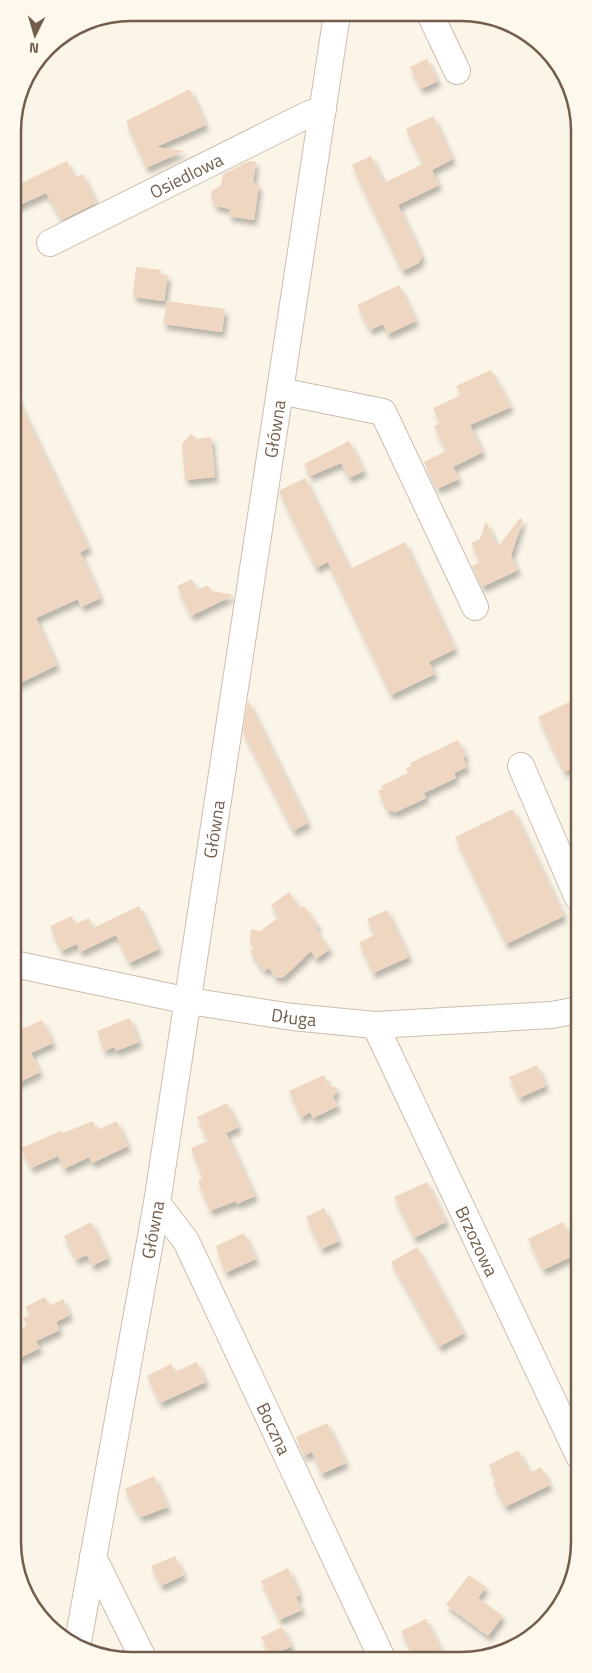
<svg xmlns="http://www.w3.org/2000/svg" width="592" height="1673" font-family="'Titillium Web',sans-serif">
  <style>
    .building { fill: #eed6c1; filter: url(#shadow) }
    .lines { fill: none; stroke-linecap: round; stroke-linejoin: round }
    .minor-casing { stroke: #ccbdae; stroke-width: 28 }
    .minor { stroke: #fff; stroke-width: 26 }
    .labels { text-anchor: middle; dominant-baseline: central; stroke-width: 4.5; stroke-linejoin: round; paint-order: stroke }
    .street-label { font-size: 18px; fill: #735d4d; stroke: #fef8ed }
    .rim { fill: none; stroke: #735d4d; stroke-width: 2.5 }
  </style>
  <defs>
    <filter id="shadow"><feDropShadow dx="3" dy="5.5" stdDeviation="2.5" flood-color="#0004"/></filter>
  </defs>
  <rect width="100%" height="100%" fill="#fbf5e7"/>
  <g class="building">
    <polygon points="427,59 438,81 421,89 410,67"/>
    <polygon points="190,89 206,125 156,147 184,151 146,168 126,121"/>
    <polygon points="433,116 453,159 432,170 439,185 398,205 422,256 419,263 402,271 352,165 371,156 384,183 423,164 406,129"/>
    <polygon points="67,161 75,178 83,174 96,203 62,220 46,193 13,208 13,187"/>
    <polygon points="249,161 256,162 253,183 259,184 254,220 228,216 230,209 216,206 211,199 212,191 221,185 223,174"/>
    <polygon points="136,267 161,270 160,274 168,275 164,301 133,297"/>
    <polygon points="399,285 416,321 388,334 383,324 370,330 357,305"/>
    <polygon points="167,301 225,309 222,332 163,324"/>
    <polygon points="491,370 511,407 470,425 483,452 453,467 459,479 437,489 424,462 446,451 434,426 440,423 433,408 461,395 456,386"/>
    <polygon points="13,389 89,548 80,552 101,598 81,607 78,599 36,618 57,665 14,686"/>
    <polygon points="191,434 197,439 211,437 215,477 185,480 182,444"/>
    <polygon points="349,441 364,471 349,478 341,463 310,476 304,464"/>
    <polygon points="305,478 350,569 405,542 455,649 429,662 435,674 391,695 328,562 316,568 280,493 280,490"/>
    <polygon points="520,518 523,520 511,555 518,570 482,587 472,566 480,562 471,543 480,539 486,521 498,547"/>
    <polygon points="192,579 197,590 208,585 211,591 234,595 191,616 177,586"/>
    <polygon points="248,700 308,823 293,831 243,732"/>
    <polygon points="569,702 578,722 578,766 564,772 538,717"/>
    <polygon points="458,740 466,756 463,758 467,767 454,773 456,778 424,793 426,798 394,813 393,810 388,812 378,791 383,789 381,786 408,773 406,768 411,766 410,763"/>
    <polygon points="513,809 564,916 506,944 455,837"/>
    <polygon points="289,892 300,908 304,906 318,926 315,928 330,949 316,959 311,951 287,974 282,978 275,977 269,968 264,971 250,951 254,948 250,942 251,929 260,931 279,917 271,905"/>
    <polygon points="139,906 159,949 129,963 116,935 80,952 77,944 61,951 50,926 72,916 75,924 89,918 93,928"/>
    <polygon points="387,910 409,957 373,973 359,943 374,935 367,919"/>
    <polygon points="14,1016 20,1030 42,1020 53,1043 31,1053 40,1072 14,1085"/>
    <polygon points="130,1018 139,1042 116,1051 114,1047 104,1051 97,1031"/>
    <polygon points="537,1065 546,1086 519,1098 509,1077"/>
    <polygon points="324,1075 328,1085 338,1088 333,1097 338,1106 313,1118 310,1112 301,1118 289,1091"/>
    <polygon points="227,1103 239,1127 226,1133 255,1196 237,1204 236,1201 210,1211 198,1181 203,1179 191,1148 208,1141 197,1117"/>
    <polygon points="93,1121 97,1130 117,1121 128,1146 92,1163 89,1157 64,1169 58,1156 31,1168 21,1148 61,1131 63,1133"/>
    <polygon points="427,1182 446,1222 414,1238 394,1197"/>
    <polygon points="324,1208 339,1241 321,1249 306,1217"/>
    <polygon points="91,1222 108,1258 92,1266 87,1255 76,1260 64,1236"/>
    <polygon points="563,1222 577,1254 543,1270 528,1239"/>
    <polygon points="244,1233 256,1259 225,1273 216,1246"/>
    <polygon points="417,1247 464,1333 439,1347 391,1262"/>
    <polygon points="45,1297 49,1306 63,1299 70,1315 56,1322 60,1330 36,1341 40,1348 15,1360 14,1331 27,1326 23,1318 30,1315 25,1307"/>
    <polygon points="197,1362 206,1382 160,1403 147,1376 171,1364 175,1372"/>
    <polygon points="327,1423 346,1463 321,1474 312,1452 304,1456 296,1437"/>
    <polygon points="518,1450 530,1473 541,1467 550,1485 505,1507 493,1483 496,1481 489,1465"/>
    <polygon points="154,1476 168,1507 141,1517 136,1511 125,1489"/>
    <polygon points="175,1556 184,1575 161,1586 151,1566"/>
    <polygon points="288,1568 300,1595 296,1597 302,1610 279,1620 261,1581"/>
    <polygon points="469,1575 486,1587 478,1598 503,1616 488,1636 446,1605"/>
    <polygon points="426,1619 442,1652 429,1658 415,1658 401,1631"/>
    <polygon points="282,1627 292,1646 271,1656 261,1637"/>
  </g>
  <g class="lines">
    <defs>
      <g id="minor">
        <polyline points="430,14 457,71"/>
        <path id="s1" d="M50,243L307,115L323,109"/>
        <polyline points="280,391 383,412 475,607"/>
        <polyline points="521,766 578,898"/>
        <path id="s2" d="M14,964L189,1001L292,1017L375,1025L552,1015L578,1010"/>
        <path id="s3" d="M375,1025L579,1456"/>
        <path id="s4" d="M157,1203L186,1241L382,1658"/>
        <polyline points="93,1557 143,1658"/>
        <path id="s5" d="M78,1642L157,1203L337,14"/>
      </g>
    </defs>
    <use href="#minor" class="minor-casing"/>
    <use href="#minor" class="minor"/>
  </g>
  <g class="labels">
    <g class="street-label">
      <text stroke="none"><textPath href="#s1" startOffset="152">Osiedlowa</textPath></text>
      <text stroke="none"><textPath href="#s5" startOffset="1229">Główna</textPath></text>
      <text stroke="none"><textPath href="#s5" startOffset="824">Główna</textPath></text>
      <text stroke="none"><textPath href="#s2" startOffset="285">Długa</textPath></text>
      <text stroke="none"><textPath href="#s5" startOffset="419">Główna</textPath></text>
      <text stroke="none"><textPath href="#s3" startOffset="239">Brzozowa</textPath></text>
      <text stroke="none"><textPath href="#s4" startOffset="255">Boczna</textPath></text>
    </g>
  </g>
  <path d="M0 0H592V1673H0ZM131 21H461A110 110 0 0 1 571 131V1542A110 110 0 0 1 461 1652H131A110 110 0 0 1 21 1542V131A110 110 0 0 1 131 21Z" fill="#fef8ed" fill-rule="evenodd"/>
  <path class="rim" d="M131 21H461A110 110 0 0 1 571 131V1542A110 110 0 0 1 461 1652H131A110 110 0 0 1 21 1542V131A110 110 0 0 1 131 21Z"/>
  <g transform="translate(35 35) rotate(185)" stroke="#fef8ed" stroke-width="4" paint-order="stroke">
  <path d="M0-4L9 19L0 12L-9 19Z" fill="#735d4d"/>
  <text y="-8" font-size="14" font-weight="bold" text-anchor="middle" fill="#735d4d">N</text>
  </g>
</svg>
